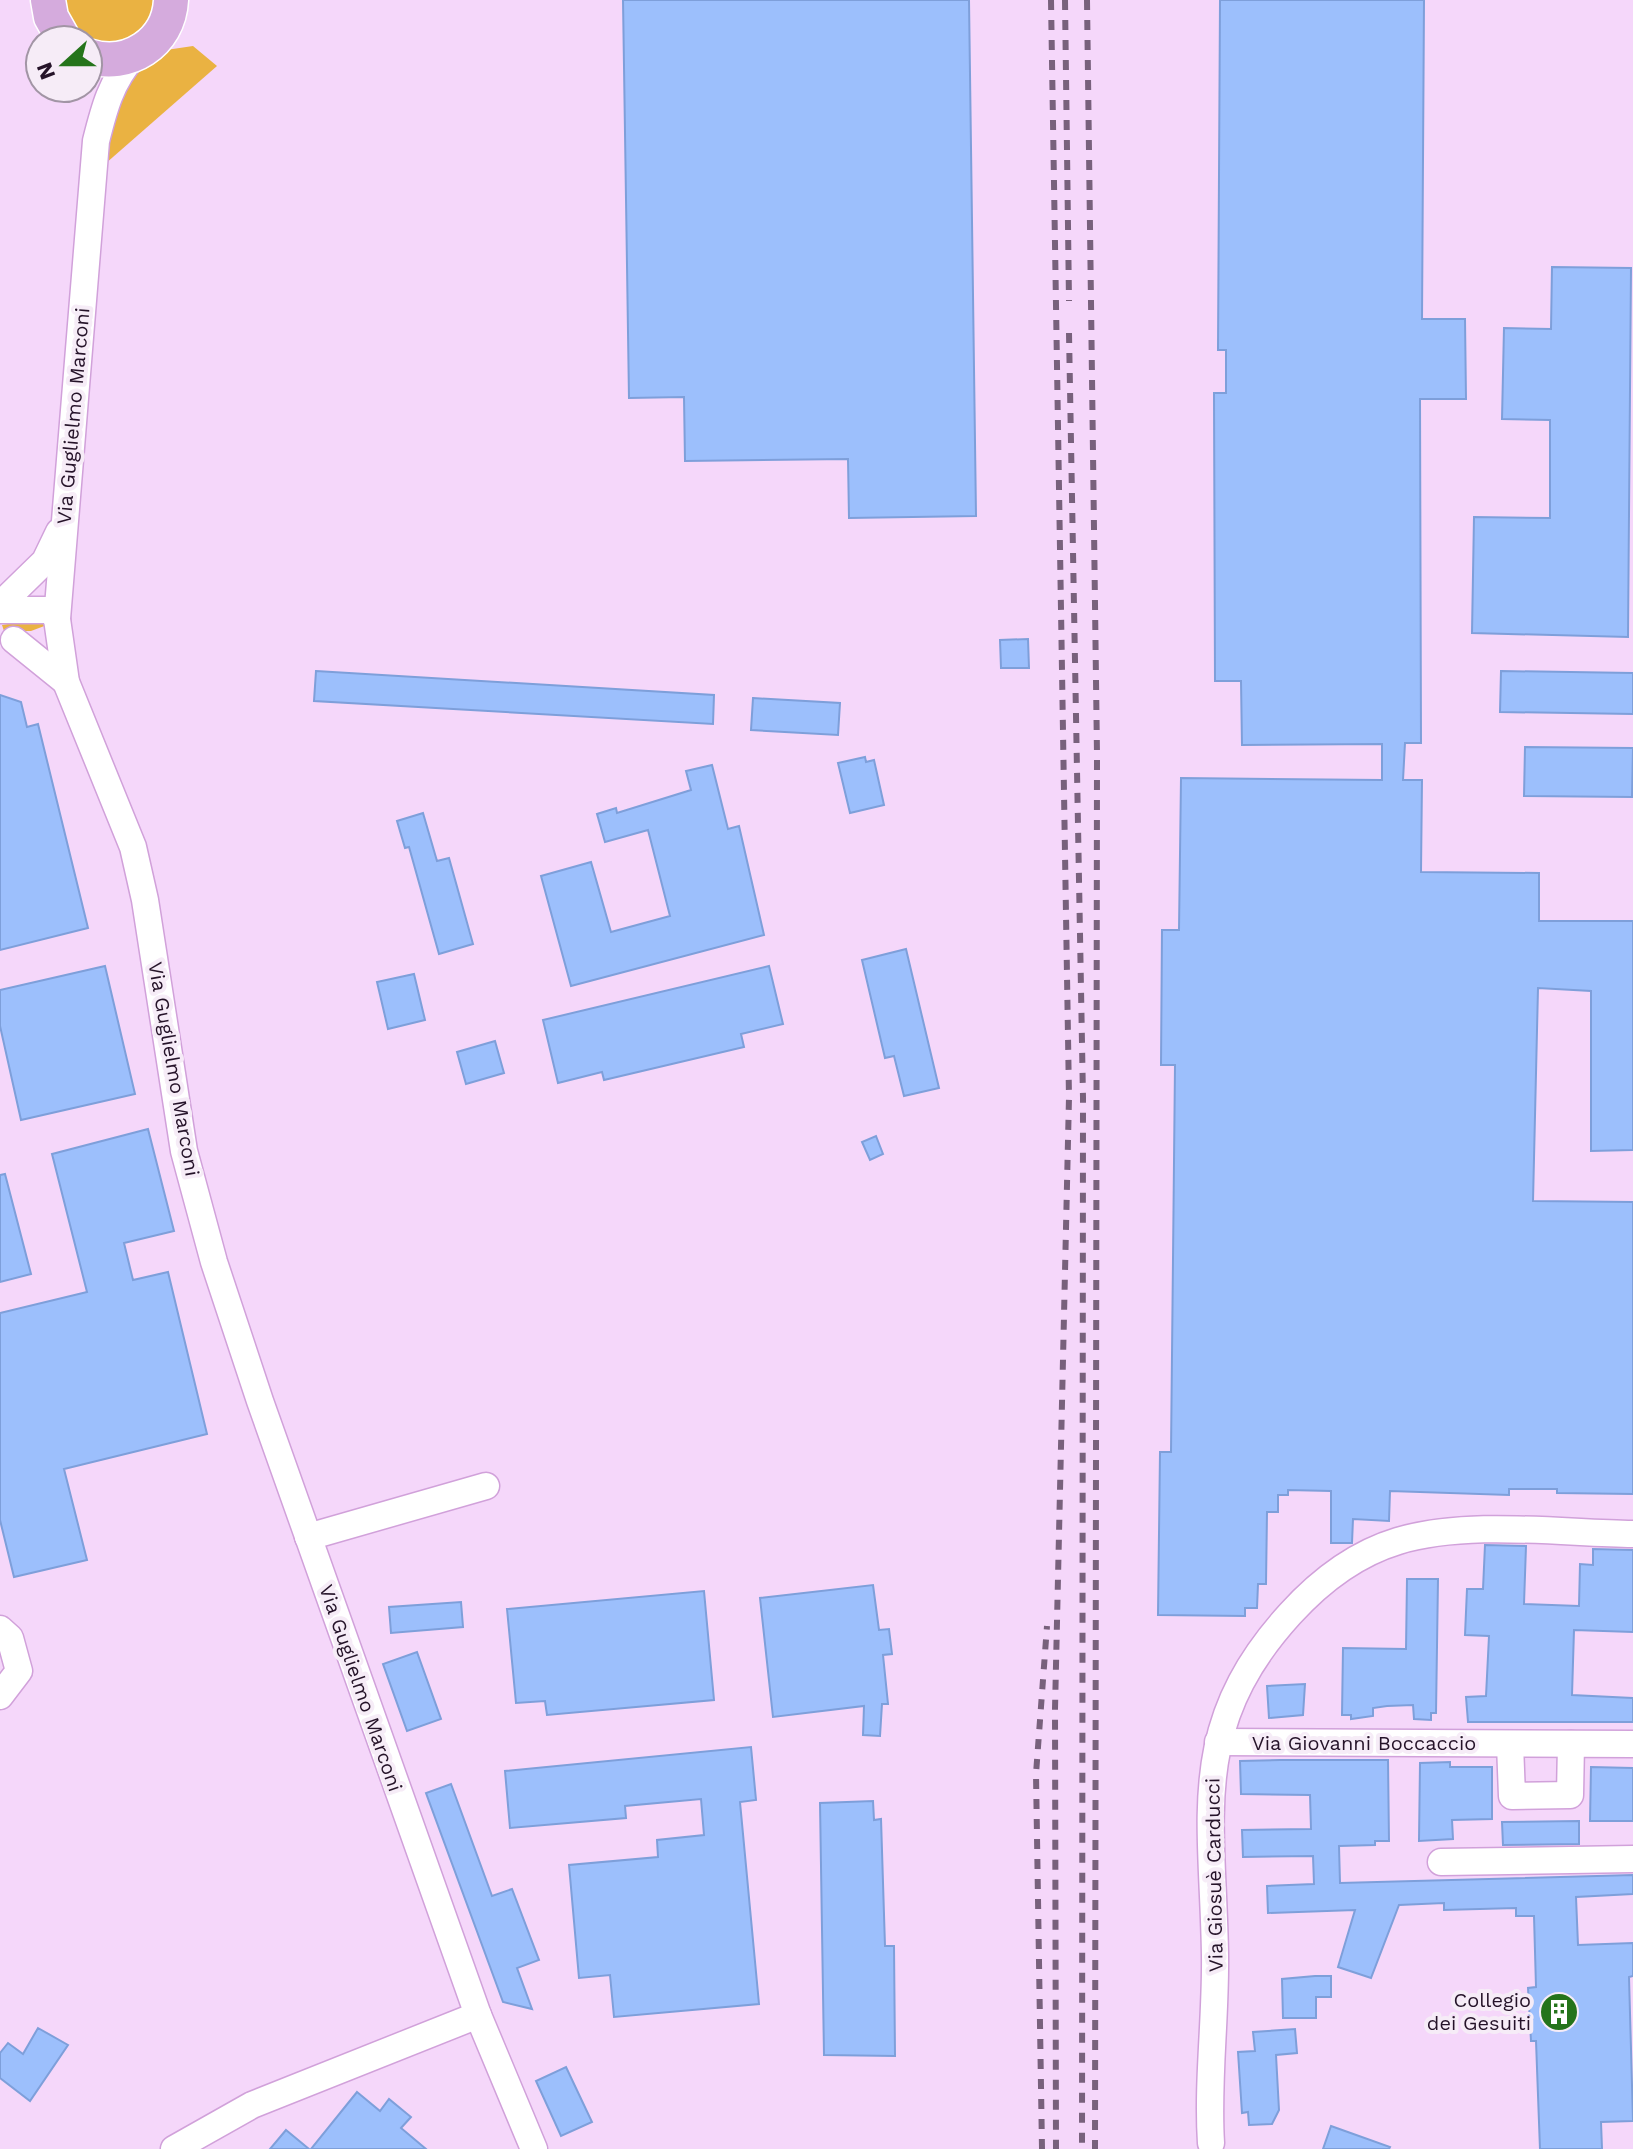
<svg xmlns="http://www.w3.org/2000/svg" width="1633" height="2149" font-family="'Work Sans',sans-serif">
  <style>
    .green { fill: #eab242 }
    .building { fill: #9cbffc; stroke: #7e9fda; stroke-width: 2 }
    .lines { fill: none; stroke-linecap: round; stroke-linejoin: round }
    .minor-casing { stroke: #d1a1da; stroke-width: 29 }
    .major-casing { stroke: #fff; stroke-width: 37 }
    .minor { stroke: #fff; stroke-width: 26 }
    .major { stroke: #d5abdd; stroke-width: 34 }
    .rail { stroke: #78617c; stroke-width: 6; stroke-dasharray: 10 10; stroke-linecap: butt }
    .labels { text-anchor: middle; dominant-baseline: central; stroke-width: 8; stroke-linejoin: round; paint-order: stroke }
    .street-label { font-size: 20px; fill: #251329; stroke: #f6ecf7 }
    .poi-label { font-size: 20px; fill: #251329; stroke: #f6ecf7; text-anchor: end }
  </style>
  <rect width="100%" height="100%" fill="#f5d7fa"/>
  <g class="green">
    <path d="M63,0H155C150,36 102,61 75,29C69,21 66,9 63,0Z"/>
    <polygon points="193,46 217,66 105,164 112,99 122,83 166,50"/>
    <polygon points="43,618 47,625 31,631 4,631 2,625"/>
  </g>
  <g class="building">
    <polygon points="623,0 969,0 976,516 849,518 848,459 685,461 684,397 629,398"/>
    <polygon points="1220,0 1424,0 1422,319 1465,319 1466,399 1420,399 1421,743 1405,743 1403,780 1422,780 1421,872 1539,873 1539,921 1633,921 1633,1150 1591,1151 1591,991 1538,988 1533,1201 1633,1202 1633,1494 1557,1493 1557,1489 1509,1489 1509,1495 1390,1491 1389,1521 1353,1519 1352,1543 1331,1543 1331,1491 1288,1490 1288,1495 1278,1495 1278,1512 1267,1512 1266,1584 1258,1584 1257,1608 1245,1608 1245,1616 1158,1615 1160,1452 1171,1452 1175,1065 1161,1065 1162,930 1179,930 1181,778 1382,780 1382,744 1242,745 1241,681 1215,681 1214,393 1226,393 1226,350 1218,350"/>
    <polygon points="1552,267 1631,268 1628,637 1472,633 1474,517 1550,518 1550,420 1502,419 1504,328 1551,329"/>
    <polygon points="1028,639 1029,668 1001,668 1000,640"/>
    <polygon points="316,671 714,695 713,724 314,701"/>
    <polygon points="1501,671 1633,673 1633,714 1500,712"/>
    <polygon points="0,695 21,702 27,727 38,724 88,928 0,950"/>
    <polygon points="753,698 840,703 838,735 751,730"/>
    <polygon points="1525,747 1633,748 1632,797 1524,796"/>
    <polygon points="865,757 866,762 874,760 884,805 850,813 838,763"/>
    <polygon points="712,765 728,829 739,826 764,935 571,986 541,876 591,862 611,932 670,916 648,830 605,842 597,814 616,808 617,813 691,790 686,771"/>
    <polygon points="423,813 437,861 449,858 473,944 439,954 409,847 405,848 397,821"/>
    <polygon points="906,949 939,1088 904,1096 894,1056 885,1058 862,960"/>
    <polygon points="105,966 135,1094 21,1120 0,1026 0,990"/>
    <polygon points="769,966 783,1024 741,1034 744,1047 604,1080 602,1072 558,1083 543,1020"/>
    <polygon points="414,974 425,1020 388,1029 377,982"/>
    <polygon points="495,1041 504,1073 466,1084 457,1052"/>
    <polygon points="148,1129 174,1231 124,1243 133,1280 168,1272 207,1434 64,1469 87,1560 14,1577 0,1520 0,1313 87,1292 52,1154"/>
    <polygon points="876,1136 883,1154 870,1160 862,1142"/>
    <polygon points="5,1174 31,1274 0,1282 0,1175"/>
    <polygon points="1485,1545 1526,1546 1524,1604 1579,1606 1580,1564 1593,1565 1593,1549 1633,1550 1633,1632 1574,1630 1572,1695 1633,1698 1633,1722 1468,1722 1466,1697 1486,1696 1489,1636 1465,1635 1467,1589 1483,1589"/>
    <polygon points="1407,1579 1438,1579 1436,1713 1431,1713 1431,1720 1414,1719 1413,1705 1387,1706 1373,1708 1373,1716 1351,1719 1351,1715 1342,1715 1343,1648 1406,1649"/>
    <polygon points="873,1585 879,1630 889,1629 892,1654 883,1655 888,1704 882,1704 880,1736 863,1735 864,1706 773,1717 760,1598"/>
    <polygon points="704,1591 714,1700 547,1715 545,1701 516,1703 507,1609"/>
    <polygon points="461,1602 463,1627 391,1633 389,1607"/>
    <polygon points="417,1652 441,1719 407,1731 383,1664"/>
    <polygon points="1305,1684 1303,1715 1269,1718 1267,1686"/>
    <polygon points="751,1747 756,1800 740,1802 759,2004 614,2017 610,1975 579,1978 569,1865 658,1857 657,1840 704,1835 701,1799 625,1806 626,1818 510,1828 505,1771"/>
    <polygon points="1280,1760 1388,1760 1389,1841 1375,1841 1375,1845 1339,1846 1340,1883 1633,1875 1633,1894 1576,1897 1578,1945 1633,1943 1633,1976 1629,1977 1633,2121 1601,2122 1602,2149 1540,2149 1536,2041 1531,2041 1528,1988 1536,1987 1534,1916 1516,1916 1516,1908 1444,1910 1444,1903 1399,1905 1371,1978 1338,1967 1355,1910 1268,1913 1267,1886 1314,1884 1313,1856 1243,1857 1242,1830 1311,1829 1310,1795 1241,1794 1240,1761"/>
    <polygon points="1450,1762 1450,1767 1492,1767 1492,1819 1452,1820 1453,1839 1419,1841 1420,1763"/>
    <polygon points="1591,1767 1633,1768 1633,1821 1590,1821"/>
    <polygon points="451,1784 492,1896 512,1889 539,1960 517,1968 532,2009 503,2002 426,1793"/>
    <polygon points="873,1801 874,1820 881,1819 885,1946 894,1946 895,2056 824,2055 820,1803"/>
    <polygon points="1579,1821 1579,1844 1503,1845 1502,1822"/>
    <polygon points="1315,1976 1331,1976 1331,1997 1316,1997 1316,2018 1283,2018 1282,1979"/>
    <polygon points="38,2028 68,2045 30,2101 0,2078 0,2053 8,2043 23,2054"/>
    <polygon points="1295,2029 1297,2053 1276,2055 1279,2110 1272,2124 1249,2125 1248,2112 1242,2113 1238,2052 1255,2051 1253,2032"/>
    <polygon points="566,2067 592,2122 561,2136 536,2081"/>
    <polygon points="357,2092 380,2111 389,2099 411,2117 401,2128 426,2149 311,2149"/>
    <polygon points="1331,2126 1390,2147 1389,2149 1323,2149"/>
    <polygon points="286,2130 309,2149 270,2149"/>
  </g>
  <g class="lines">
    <defs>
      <g id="minor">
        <path d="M134,56C111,81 104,109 96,141L57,619L66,682L133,847L145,900L184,1151L214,1262L260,1401L478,2015L534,2149"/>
        <polyline points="0,605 45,561 59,532"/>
        <polyline points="0,610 51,610 57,619"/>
        <polyline points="14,640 66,682"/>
        <polyline points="308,1537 486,1486"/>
        <polyline points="0,1629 10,1638 19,1671 0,1696"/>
        <polyline points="1218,1742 1633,1744"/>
        <polyline points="1510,1744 1512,1796 1570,1795 1571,1744"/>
        <polyline points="1441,1862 1633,1859"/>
        <path d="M1211,2143C1207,2081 1216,2018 1215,1955C1213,1817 1187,1727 1290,1614C1320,1581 1355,1554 1398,1541C1467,1520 1561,1533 1633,1534"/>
        <polyline points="174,2149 252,2105 478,2015"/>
      </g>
      <g id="major">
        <polyline points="48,0 51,17 64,40"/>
        <path d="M88,56C128,69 169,43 171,0"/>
      </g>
    </defs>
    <use href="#minor" class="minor-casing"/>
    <use href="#major" class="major-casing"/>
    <use href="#minor" class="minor"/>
    <use href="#major" class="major"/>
    <g class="rail">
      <polyline points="1051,0 1069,1097 1055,1709 1056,2149"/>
      <polyline points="1065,0 1069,301"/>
      <polyline points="1087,0 1097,755 1095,2149"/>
      <polyline points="1069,333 1083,1098 1082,2149"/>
      <polyline points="1042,2149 1036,1774 1047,1626"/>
    </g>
  </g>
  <defs>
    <symbol id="building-disc" viewBox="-11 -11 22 22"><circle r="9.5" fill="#25741b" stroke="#f6ecf7"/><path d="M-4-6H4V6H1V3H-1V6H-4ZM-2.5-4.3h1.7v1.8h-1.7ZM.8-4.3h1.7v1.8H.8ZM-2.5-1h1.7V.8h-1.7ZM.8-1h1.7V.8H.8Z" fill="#fff"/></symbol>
  </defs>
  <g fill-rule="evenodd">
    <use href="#building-disc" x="1537" y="1990" width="44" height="44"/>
  </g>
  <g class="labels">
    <g class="street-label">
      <text transform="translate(73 416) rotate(-85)">Via Guglielmo Marconi</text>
      <text transform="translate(174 1069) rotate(80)">Via Guglielmo Marconi</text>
      <text transform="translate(361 1688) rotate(71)">Via Guglielmo Marconi</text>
      <text x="1364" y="1743">Via Giovanni Boccaccio</text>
      <text transform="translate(1214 1875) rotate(-91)">Via Giosuè Carducci</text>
    </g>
    <g class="poi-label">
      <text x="1531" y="2000">Collegio<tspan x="1531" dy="23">dei Gesuiti</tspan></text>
    </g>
  </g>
  <g transform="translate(64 64) rotate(249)"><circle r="38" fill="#f6ecf7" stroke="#a295a5" stroke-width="2"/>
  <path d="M0-6L14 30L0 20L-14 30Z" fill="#25741b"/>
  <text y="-12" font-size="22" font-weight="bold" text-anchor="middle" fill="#251329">N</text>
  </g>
</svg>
